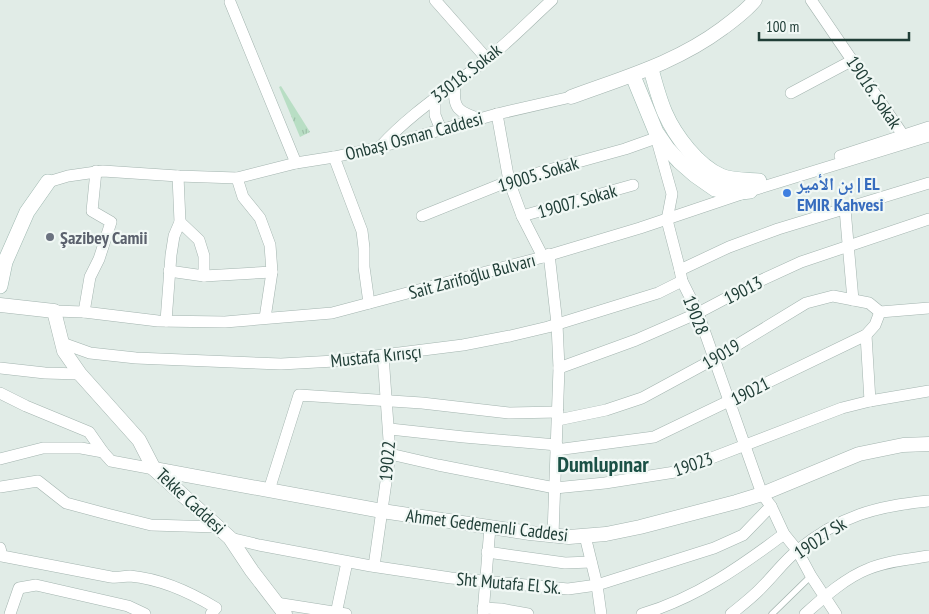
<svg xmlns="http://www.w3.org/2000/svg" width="929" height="614" font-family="'PT Sans Narrow','Noto Naskh Arabic',sans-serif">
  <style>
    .grass { fill: url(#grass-tufts) }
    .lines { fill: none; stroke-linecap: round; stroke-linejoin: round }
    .service-casing { stroke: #a3b4af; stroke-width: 7 }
    .minor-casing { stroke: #a3b4af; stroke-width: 12 }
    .tertiary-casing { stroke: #a3b4af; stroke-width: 15 }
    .secondary-casing { stroke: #9eb8b0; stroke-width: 16 }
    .service { stroke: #fff; stroke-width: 5.5 }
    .minor { stroke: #fff; stroke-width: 11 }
    .tertiary { stroke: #fff; stroke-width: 14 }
    .secondary { stroke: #fff; stroke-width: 15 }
    .shop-dot { fill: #3f7fe0; stroke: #f1f8f5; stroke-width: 2 }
    .worship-dot { fill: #6b7280; stroke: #f1f8f5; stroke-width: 2 }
    .labels { text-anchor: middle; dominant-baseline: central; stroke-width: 4.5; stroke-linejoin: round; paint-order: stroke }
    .street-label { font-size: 18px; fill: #203e37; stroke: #f1f8f5 }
    .shop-label { font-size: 18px; font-weight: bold; fill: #366cbe; stroke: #f1f8f5; text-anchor: start }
    .worship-label { font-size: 18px; font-weight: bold; fill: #5b616d; stroke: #f1f8f5; text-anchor: start }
    .district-label { font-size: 22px; font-weight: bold; fill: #1b5146; stroke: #f1f8f5 }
  </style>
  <defs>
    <pattern id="grass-tufts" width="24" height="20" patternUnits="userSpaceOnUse" patternTransform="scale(1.25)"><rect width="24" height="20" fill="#b8dec4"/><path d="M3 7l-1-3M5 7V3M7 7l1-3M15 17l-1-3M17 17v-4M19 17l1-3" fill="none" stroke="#9ec0a9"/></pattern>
  </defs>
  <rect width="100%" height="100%" fill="#e1ece7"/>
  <polygon class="grass" points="281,86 310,132 300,137 279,87"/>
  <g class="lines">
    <defs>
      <polyline id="service" points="772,614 811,576"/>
      <g id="minor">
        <polyline points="435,0 487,59"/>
        <polyline points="811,0 903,135"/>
        <polyline points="230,2 296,163"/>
        <path d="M455,85C452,109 459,112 480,119"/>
        <polyline points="791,93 853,60"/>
        <polyline points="435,97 435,115 441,130"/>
        <polyline points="497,114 509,181 522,216 543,257"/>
        <polyline points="656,137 672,194 667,220"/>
        <path d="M381,146C412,112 451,88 487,59C510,41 530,20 552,0"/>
        <polyline points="840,156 929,127"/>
        <polyline points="334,157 362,231 364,248 364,267 369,303"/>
        <polyline points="237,178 243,197 260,218 270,245 272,272 265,318"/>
        <polyline points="48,182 68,176 103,171 178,176 237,178 296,163 334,157 380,147 497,114 571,97"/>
        <polyline points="845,209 853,300"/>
        <polyline points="422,216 509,181 625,149 656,138"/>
        <polyline points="522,216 633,185"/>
        <polyline points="667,220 680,270 682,281 698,313 762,494 771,506 784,534 797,550 811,576 836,614"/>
        <polyline points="180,222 199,240 204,256 204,276"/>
        <polyline points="549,254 557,324 559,368 553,535"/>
        <polyline points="680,270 729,247 778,229 929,183"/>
        <polyline points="169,271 204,276 272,272"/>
        <polyline points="54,311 84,312 158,321 225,322 332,313 543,257 640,228 750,191 929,136"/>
        <polyline points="84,312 90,277 99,259 111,222 92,211 96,171"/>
        <polyline points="166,321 171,255 174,236 180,222 178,176"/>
        <polyline points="866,335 870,401"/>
        <polyline points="62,343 90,353 136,358 281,364 335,361 463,345 510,336 548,327 658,293 682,281"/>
        <polyline points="0,368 45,373 80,374"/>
        <polyline points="559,368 636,340 698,313 753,284 801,262 929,219"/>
        <polyline points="0,393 26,406 89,432 103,452"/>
        <polyline points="558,420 606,410 642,398 714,359 806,303 833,296 869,303 880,312"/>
        <polyline points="390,429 464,437 557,445"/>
        <polyline points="556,450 654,437 866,335 875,325 880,312 929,308"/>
        <polyline points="390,454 438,465 555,488 605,483 675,472 842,408 870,401 929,391"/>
        <polyline points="0,459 43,448 81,448 103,452 111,461 154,469"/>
        <polyline points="0,487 38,481 66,503 107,514 151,525 217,527"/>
        <polyline points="269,490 299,395 422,403 509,413 558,412"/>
        <polyline points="585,536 597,585 601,614"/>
        <polyline points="230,538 259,545 371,566 451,578 568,589 597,585 714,548 743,535 771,506"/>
        <path d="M0,548L2,556L111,577C118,578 124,576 130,576C161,579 190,592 216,608L211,614"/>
        <polyline points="487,552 565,563 591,562"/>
        <polyline points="374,566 390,454 383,355"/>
        <polyline points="276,603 346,614"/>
        <polyline points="483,608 501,609 528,614"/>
        <polyline points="10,614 19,588 36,585 128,606 145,614"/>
        <polyline points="336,614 347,562"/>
        <polyline points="483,614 490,527"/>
        <path d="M642,614C696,598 740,567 784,534"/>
        <path d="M731,614C742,605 754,596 763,586C775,574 785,560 798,550C840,516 876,506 929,501"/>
        <path d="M805,614C823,598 845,578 868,569C887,561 909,559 929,556"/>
      </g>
      <g id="tertiary">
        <path d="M571,97C625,77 676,63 723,28C735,19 746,11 755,0"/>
        <polyline points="0,305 54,311 64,351 80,374 139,440 154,469 230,538 252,571 285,614"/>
        <polyline points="154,469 382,511 530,533 569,537 606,534 640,527 736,502 762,494 859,454 903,445 929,444"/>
      </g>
      <g id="secondary">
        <path d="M651,69C655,84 659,99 665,113C675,136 698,166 721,176C733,181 747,180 759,181"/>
        <polyline points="633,76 656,132 667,148 679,161 695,175 715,189 732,193 750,191"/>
        <polyline points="0,286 5,262 27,212 48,182"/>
      </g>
    </defs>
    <use href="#service" class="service-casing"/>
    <use href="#minor" class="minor-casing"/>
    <use href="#tertiary" class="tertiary-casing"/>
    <use href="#secondary" class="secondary-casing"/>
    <use href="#service" class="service"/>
    <use href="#minor" class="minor"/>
    <use href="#tertiary" class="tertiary"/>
    <use href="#secondary" class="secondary"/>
  </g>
  <circle class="shop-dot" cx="787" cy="193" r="5"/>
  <circle class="worship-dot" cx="50" cy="237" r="5"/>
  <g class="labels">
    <g class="street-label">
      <text transform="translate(466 73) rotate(-38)">33018. Sokak</text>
      <text transform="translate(874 92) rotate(56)">19016. Sokak</text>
      <text transform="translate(414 136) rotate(-15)">Onbaşı Osman Caddesi</text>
      <text transform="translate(538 174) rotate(-17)">19005. Sokak</text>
      <text transform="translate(577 201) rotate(-16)">19007. Sokak</text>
      <text transform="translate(472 276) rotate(-15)">Sait Zarifoğlu Bulvarı</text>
      <text transform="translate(743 290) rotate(-27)">19013</text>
      <text transform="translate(696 315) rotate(68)">19028</text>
      <text transform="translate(721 354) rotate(-31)">19019</text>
      <text transform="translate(376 356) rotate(-6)">Mustafa Kırısçı</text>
      <text transform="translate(750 391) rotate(-27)">19021</text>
      <text transform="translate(387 461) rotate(-85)">19022</text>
      <text transform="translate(693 464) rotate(-19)">19023</text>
      <text transform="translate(191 501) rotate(43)">Tekke Caddesi</text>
      <text transform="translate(487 525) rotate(7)">Ahmet Gedemenli Caddesi</text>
      <text transform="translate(820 538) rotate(-34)">19027 Sk</text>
      <text transform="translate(509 583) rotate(5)">Sht Mutafa El Sk.</text>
    </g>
    <g class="shop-label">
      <text x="797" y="183">بن الأمير | EL<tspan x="797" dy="21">EMIR Kahvesi</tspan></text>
    </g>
    <g class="worship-label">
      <text x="60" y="237">Şazibey Camii</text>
    </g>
    <g class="district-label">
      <text x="603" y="464">Dumlupınar</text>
    </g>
  </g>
  <path d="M759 32v8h150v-8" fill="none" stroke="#203e37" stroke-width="2.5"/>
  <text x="766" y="32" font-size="15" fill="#203e37" stroke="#f1f8f5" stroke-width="4" paint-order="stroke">100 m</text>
</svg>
